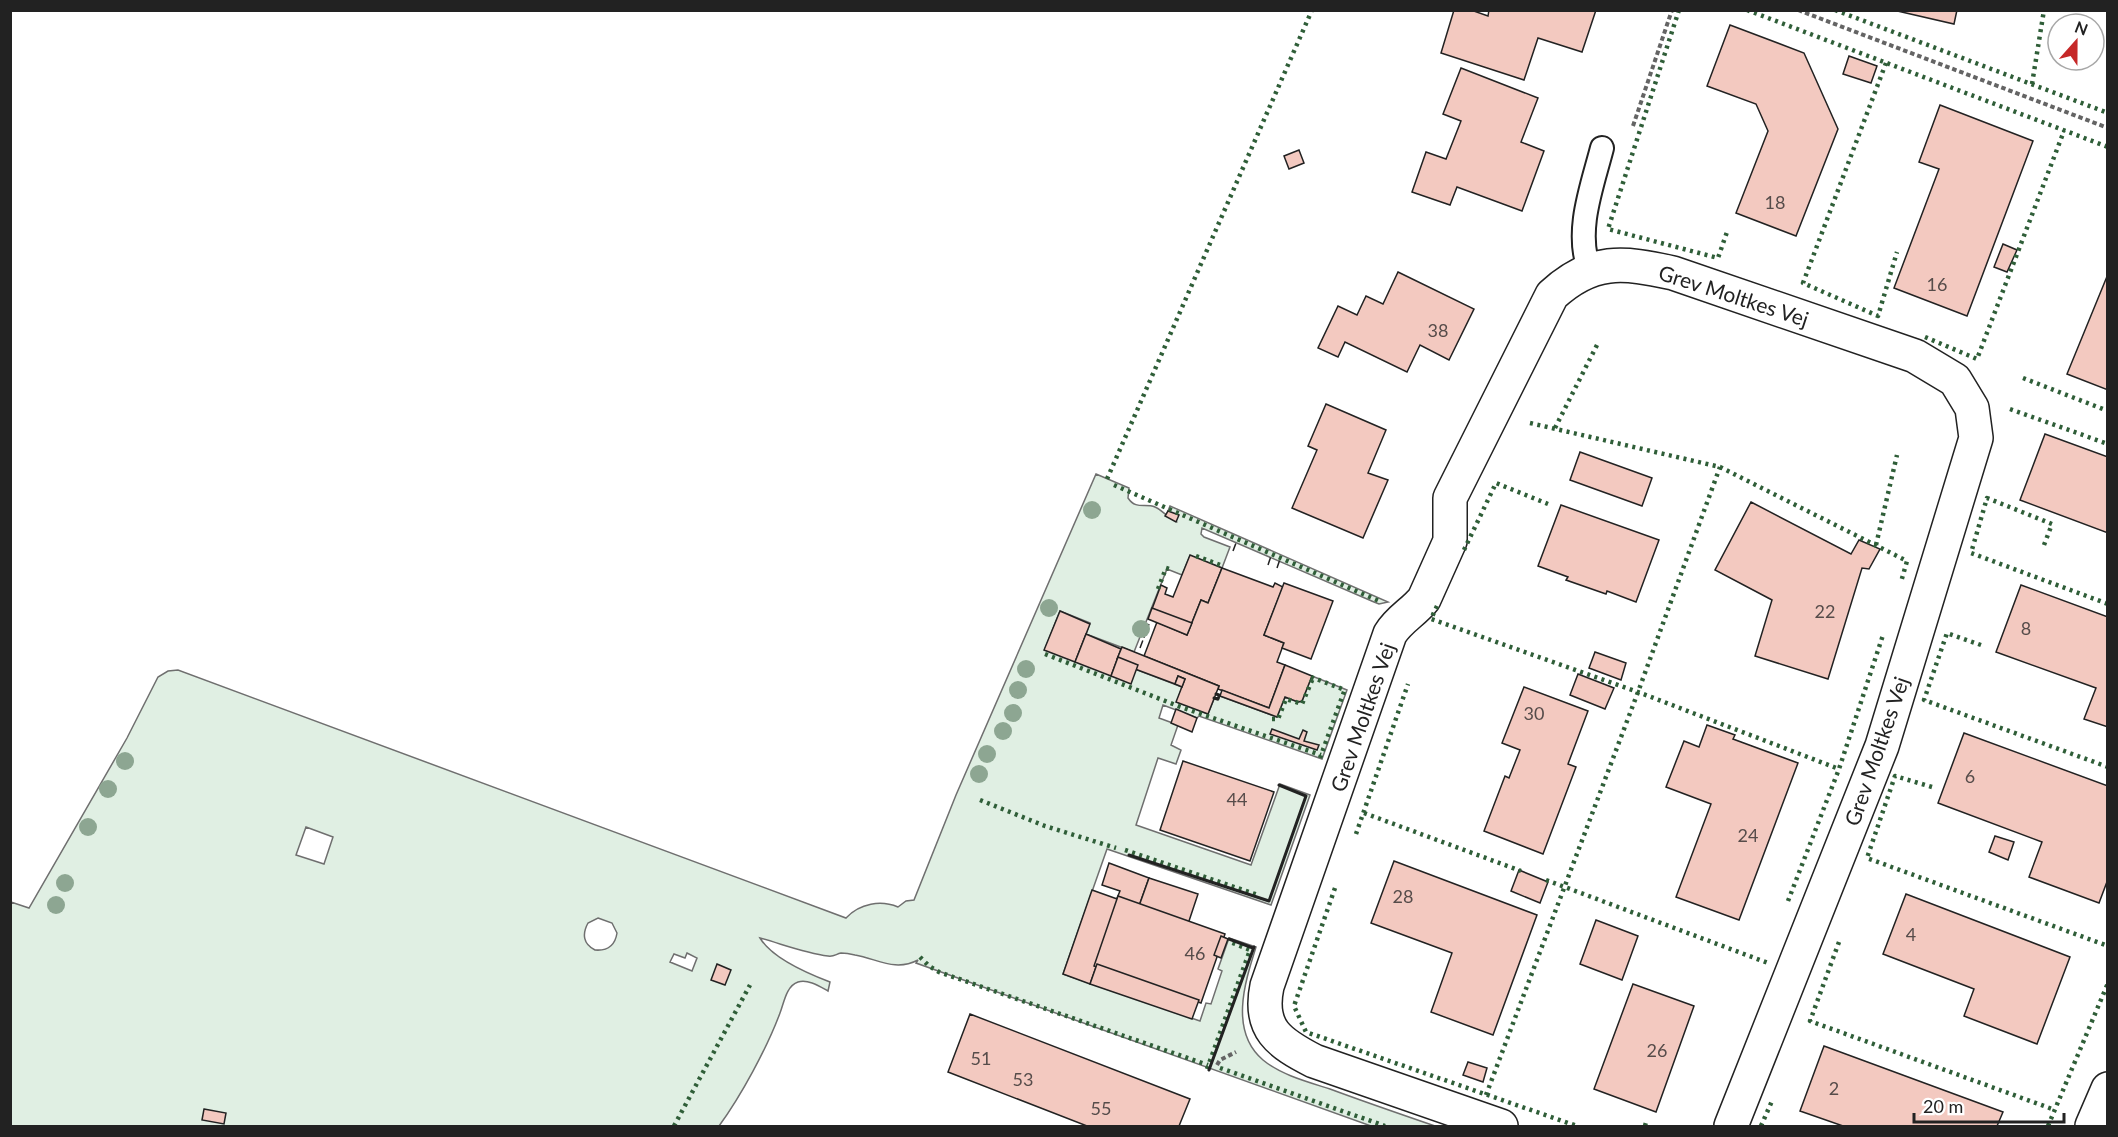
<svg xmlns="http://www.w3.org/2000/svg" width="2118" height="1137" font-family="Lato,sans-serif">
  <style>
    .green { fill: #e0efe3; stroke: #6f6f6f; stroke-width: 1.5; fill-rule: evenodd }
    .building { fill: #f3c9c0; stroke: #222; stroke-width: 1.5 }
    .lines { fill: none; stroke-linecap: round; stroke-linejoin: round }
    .lane-casing { stroke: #222; stroke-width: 26 }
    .street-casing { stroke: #222; stroke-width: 36 }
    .path { stroke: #646464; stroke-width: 4; stroke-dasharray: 4.5 3; stroke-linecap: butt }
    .lane { stroke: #fff; stroke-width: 22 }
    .street { stroke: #fff; stroke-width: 33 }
    .hedge { stroke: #2f5e38; stroke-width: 4.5; stroke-dasharray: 3 4.5; stroke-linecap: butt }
    .fence { stroke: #222; stroke-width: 1.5; stroke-dasharray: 8 3; stroke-linecap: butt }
    .wall { stroke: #222; stroke-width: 3 }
    .tree { fill: #8da692 }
    .labels { text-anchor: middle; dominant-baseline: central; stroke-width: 4.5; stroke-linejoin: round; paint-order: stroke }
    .number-label { font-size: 18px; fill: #564c4a }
    .street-label { font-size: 21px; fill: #222; stroke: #fff }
  </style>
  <rect width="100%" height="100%" fill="#fff"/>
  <path class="green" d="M1096,474L1129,488L1128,498C1136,510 1145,503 1155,507C1164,511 1166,517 1176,521L1168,511L1170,506L1388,602L1379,604L1374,602L1202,528L1201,534L1204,537L1230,547L1222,568L1190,556L1182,575L1167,569L1134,652L1086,634L1090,623L1060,611L1045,649L1135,669L1182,687L1177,702L1208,714L1214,699L1218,700L1220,696L1277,717L1285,697L1298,702L1302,701L1312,676L1347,690L1322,759L1199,716L1197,718L1163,705L1159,718L1178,725L1171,745L1181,750L1176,764L1158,758L1136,825L1251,865L1280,784L1310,795L1271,905L1107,849L1063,974L1200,1021L1206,1003L1211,1004L1222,971L1218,969L1229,938L1256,947C1245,982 1229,1031 1263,1060C1281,1075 1308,1082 1330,1089C1365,1102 1400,1114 1435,1126H1371L916,963L918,960C895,972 878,959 855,955C851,954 845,953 841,953C836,954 834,957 828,956C805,953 782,944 760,938C772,958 809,974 830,982L828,991C819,986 808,979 798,982C786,986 784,1003 780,1013C767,1048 741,1096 719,1126H11V902L29,908L127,738L158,677L168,671L178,670L846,918C860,903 881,900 898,907L906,901L914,900L956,795ZM306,827L333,837L324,864L296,855ZM598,918L612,923L617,933C615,946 607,951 595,950C583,944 582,934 588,923ZM687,953L697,958L692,971L670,962L674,954L685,958Z"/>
  <g class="building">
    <polygon points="1454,10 1471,10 1488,16 1489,10 1596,10 1582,52 1538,38 1524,80 1441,53"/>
    <polygon points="1893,10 1957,10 1954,24"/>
    <polygon points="1730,25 1804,53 1838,129 1796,236 1736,213 1768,131 1756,104 1707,86"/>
    <polygon points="1849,56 1877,66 1871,83 1843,74"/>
    <polygon points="1461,68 1538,98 1521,142 1544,151 1522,211 1457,187 1450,205 1412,192 1426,152 1446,159 1461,121 1443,114"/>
    <polygon points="1940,105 2033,141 1967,316 1894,288 1939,169 1919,162"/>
    <polygon points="1299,150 1304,163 1289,169 1284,156"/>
    <polygon points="2003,244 2017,250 2007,272 1994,267"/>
    <polygon points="1398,272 1474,309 1449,360 1420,345 1407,372 1345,342 1338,357 1318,348 1338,306 1357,315 1366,296 1383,304"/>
    <polygon points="2108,274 2108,390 2067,374"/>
    <polygon points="1326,404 1386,430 1368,473 1388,480 1363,538 1292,508 1317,450 1308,446"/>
    <polygon points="2045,434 2108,457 2108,533 2020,500"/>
    <polygon points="1580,452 1652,478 1642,506 1570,480"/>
    <polygon points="1751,502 1851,554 1859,540 1880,549 1869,569 1862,568 1828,679 1755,656 1772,600 1715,570"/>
    <polygon points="1561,505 1659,540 1636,602 1607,591 1606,594 1566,580 1568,577 1538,566"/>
    <polygon points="1168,511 1179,515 1176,522 1165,516"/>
    <polygon points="1190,555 1222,568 1208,603 1201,600 1187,635 1157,622 1161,612 1152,609 1161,585 1167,588 1165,594 1173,597"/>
    <polygon points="1222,568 1273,587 1275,583 1283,587 1264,635 1284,643 1277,662 1285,665 1269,708 1218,689 1219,686 1144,656 1157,622 1187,635 1201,600 1208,603"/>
    <polygon points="1284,583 1333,601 1311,659 1282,648 1284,643 1264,635"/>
    <polygon points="2021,585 2108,617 2108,727 2084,719 2096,688 1996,652"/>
    <polygon points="1152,608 1192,623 1187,635 1148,619"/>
    <polygon points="1060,611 1090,624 1075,662 1044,650"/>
    <polygon points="1086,634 1121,649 1111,676 1075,662"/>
    <polygon points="1122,647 1219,686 1208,714 1176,702 1185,679 1178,676 1175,684 1135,669 1136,666 1117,659"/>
    <polygon points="1595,652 1626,663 1621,680 1589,668"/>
    <polygon points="1118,657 1138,665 1131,684 1111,676"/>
    <polygon points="1285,665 1312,676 1302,701 1298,702 1285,697 1277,717 1220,696 1222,690 1269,708"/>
    <polygon points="1578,674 1614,688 1605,709 1570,695"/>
    <polygon points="1178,676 1185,679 1182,687 1175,684"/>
    <polygon points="1524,687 1588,711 1568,764 1576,767 1543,854 1484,831 1505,776 1509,778 1520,750 1502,743"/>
    <polygon points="1176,709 1197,718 1192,732 1171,723"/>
    <polygon points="1707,725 1735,735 1733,739 1798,763 1739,920 1676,897 1711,804 1666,787 1684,741 1699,747"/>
    <polygon points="1272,729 1299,739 1303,730 1307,732 1304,741 1319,745 1317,750 1270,734"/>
    <polygon points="1964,733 2108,786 2108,879 2099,903 2029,877 2042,842 1938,803"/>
    <polygon points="1183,761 1274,792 1250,861 1160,830"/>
    <polygon points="1995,836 2014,842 2008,860 1989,852"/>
    <polygon points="1394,861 1537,915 1493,1035 1431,1012 1452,953 1371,923"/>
    <polygon points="1109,863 1149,878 1139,906 1117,898 1120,891 1102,885"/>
    <polygon points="1519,870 1548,882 1540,903 1511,891"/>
    <polygon points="1149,878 1198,894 1188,924 1139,906"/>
    <polygon points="1092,890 1120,900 1090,984 1063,974"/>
    <polygon points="1906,894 2070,957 2037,1044 1964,1016 1974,989 1883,954"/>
    <polygon points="1118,896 1225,934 1201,1003 1094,966"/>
    <polygon points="1596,920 1638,936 1622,980 1580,964"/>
    <polygon points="1221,936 1228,939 1221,958 1214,955"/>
    <polygon points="717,964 731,970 725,985 711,980"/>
    <polygon points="1097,964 1199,1000 1192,1019 1090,984"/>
    <polygon points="1633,984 1694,1006 1656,1112 1594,1089"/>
    <polygon points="970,1014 1190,1099 1179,1126 1087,1126 948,1072"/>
    <polygon points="1824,1046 2003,1112 1997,1126 1843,1126 1800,1111"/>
    <polygon points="1468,1062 1487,1068 1483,1082 1463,1075"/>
    <polygon points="204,1109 226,1113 224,1124 202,1120"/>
  </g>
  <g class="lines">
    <defs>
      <path id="lane" d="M1589,269C1575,230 1592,187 1602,148"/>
      <g id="street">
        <path d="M1501,1126L1314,1061C1279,1043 1258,1029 1267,986L1390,634C1399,619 1414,612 1424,599L1450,541V498L1552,295C1592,258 1623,262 1673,273L1915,356L1955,380L1972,408L1976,438L1882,746L1731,1126"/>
        <polyline points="2092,1126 2108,1089"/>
      </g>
    </defs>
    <use href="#lane" class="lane-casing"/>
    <use href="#street" class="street-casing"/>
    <g class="path">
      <polyline points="1798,10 2108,128"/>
      <polyline points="1633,126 1672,10"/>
      <polyline points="1217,1065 1220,1060 1236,1052"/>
    </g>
    <use href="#lane" class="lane"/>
    <use href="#street" class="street"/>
    <g class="hedge">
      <polyline points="1679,10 1608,229 1718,258 1728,229"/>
      <polyline points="1747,10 2108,147"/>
      <polyline points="1835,10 2108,113"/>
      <polyline points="1886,63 1803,283 1878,316 1897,252"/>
      <polyline points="2032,84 2044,10"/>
      <polyline points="1925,337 1977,359 2064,131"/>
      <polyline points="2023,378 2108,411"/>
      <polyline points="2010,409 2108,444"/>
      <polyline points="1530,423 1720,467 1907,561 1901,582"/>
      <polyline points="1555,428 1597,345"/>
      <polyline points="1107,479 1312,10"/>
      <polyline points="1114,485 1379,601"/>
      <polyline points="1876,545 1897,455"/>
      <polyline points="2044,545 2052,524 1987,498 1971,553 2108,604"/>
      <polyline points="1464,550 1496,483 1548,504"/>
      <polyline points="1196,556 1223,566"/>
      <polyline points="1158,589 1166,568 1169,569"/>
      <polyline points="1437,606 1431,619 1638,692 1839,769 1883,635"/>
      <polyline points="1981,645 1947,633 1924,700 2108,767"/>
      <polyline points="1045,654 1178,706 1321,755"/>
      <polyline points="1311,677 1345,690"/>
      <polyline points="1272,719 1278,719 1286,699 1302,704 1313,678"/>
      <polyline points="1320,758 1345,689"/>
      <polyline points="1932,787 1895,776 1867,858 2108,946"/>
      <polyline points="980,800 1045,826 1116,848"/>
      <polyline points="1364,813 1521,871"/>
      <polyline points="1356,834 1408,684"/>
      <polyline points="1125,850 1258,895"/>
      <polyline points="1546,880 1768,963"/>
      <polyline points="1335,888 1294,1006 1306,1032 1577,1126"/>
      <polyline points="1788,901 1839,769"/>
      <polyline points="1839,942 1810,1021 2055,1110"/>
      <polyline points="920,957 929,966 939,972 1208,1065"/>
      <polyline points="1220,1068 1385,1126"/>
      <polyline points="1207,1069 1250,950 1228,941"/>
      <polyline points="1486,1095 1638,692 1720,467"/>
      <polyline points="674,1126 750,985"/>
      <polyline points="1645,1126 1646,1122"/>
      <polyline points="1761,1126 1772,1101"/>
      <polyline points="2048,1126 2108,983"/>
    </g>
    <g class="fence">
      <polyline points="1233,551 1236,543"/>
      <polyline points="1268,565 1271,556"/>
      <polyline points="1277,568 1280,559"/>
      <polyline points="1140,648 1149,624"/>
    </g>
    <g class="wall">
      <polyline points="1214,698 1218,699 1219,695 1216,694"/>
      <polyline points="1129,855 1269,901 1306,796 1279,785"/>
      <polyline points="1229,939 1253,948"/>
      <polyline points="1209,1070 1254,947"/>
    </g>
  </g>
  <g class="tree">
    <circle cx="1092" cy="510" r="9"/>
    <circle cx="1049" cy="608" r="9"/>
    <circle cx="1141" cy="629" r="9"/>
    <circle cx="1026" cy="669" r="9"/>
    <circle cx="1018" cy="690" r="9"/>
    <circle cx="1013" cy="713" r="9"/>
    <circle cx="1003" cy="731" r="9"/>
    <circle cx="987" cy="754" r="9"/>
    <circle cx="125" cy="761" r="9"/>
    <circle cx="979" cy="774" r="9"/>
    <circle cx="108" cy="789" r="9"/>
    <circle cx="88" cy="827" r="9"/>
    <circle cx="65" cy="883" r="9"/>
    <circle cx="56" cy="905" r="9"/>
  </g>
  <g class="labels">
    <g class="number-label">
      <text x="1775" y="202">18</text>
      <text x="1937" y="284">16</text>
      <text x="1438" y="330">38</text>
      <text x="1825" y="611">22</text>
      <text x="2026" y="628">8</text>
      <text x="1534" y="713">30</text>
      <text x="1970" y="776">6</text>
      <text x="1237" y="799">44</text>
      <text x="1748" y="835">24</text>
      <text x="1403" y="896">28</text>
      <text x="1911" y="934">4</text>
      <text x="1195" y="953">46</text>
      <text x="1657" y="1050">26</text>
      <text x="981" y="1058">51</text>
      <text x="1023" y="1079">53</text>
      <text x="1834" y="1088">2</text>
      <text x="1101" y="1108">55</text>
    </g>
    <g class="street-label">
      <text transform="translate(1734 295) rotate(18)">Grev Moltkes Vej</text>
      <text transform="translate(1362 717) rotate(-71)">Grev Moltkes Vej</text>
      <text transform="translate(1876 751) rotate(-71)">Grev Moltkes Vej</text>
    </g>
  </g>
  <rect width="2118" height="1137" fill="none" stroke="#222222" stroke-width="24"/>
  <g transform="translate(2076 42) rotate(21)"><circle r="28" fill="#ffffff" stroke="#a7a7a7" stroke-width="1.5"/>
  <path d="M0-4.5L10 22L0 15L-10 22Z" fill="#c62828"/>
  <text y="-9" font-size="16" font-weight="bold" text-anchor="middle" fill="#222222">N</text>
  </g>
  <path d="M1914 1113v9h150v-9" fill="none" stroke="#222222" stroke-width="3"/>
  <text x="1923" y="1113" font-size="18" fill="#222222" stroke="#ffffff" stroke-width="4.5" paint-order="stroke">20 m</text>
</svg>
